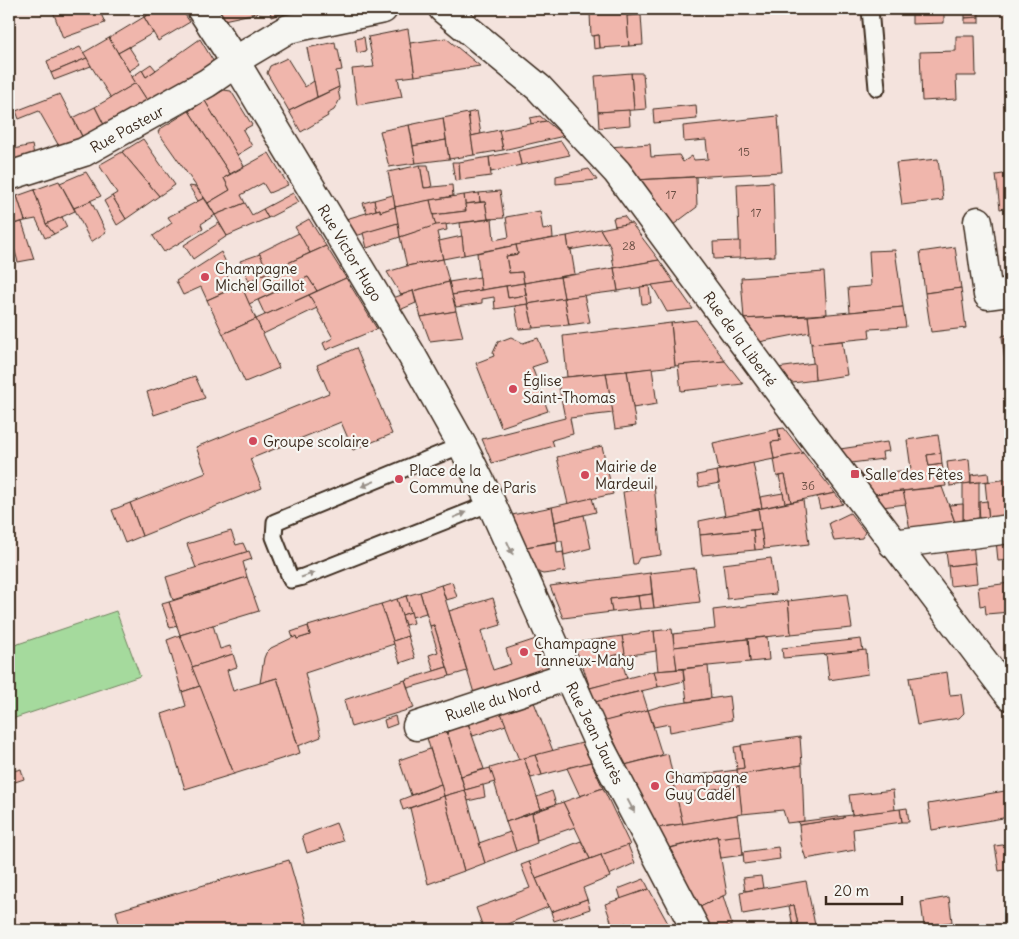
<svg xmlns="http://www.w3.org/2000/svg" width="1019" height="939" font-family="Delius,sans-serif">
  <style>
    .green { fill: #a5da9d; stroke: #70825e }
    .building { fill: #f0b6ac; stroke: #3b2a1e }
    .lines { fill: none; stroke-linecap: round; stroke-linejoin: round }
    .lane-casing { stroke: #3b2a1e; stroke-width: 19 }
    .street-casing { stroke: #3b2a1e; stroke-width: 31 }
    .secondary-casing { stroke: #3b2a1e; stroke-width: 31 }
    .lane { stroke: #f6f6f2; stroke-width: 15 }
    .street { stroke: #f6f6f2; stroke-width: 28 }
    .secondary { stroke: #f6f6f2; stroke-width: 28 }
    .oneway { fill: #989088 }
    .poi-dot { fill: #d1495b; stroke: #f6f6f2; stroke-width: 2 }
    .labels { text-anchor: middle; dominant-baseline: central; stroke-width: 4.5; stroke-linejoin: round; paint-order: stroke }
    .number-label { font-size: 12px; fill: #684d42 }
    .street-label { font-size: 15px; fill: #3b2a1e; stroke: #f6f6f2 }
    .poi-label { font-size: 15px; fill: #3b2a1e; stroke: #f6f6f2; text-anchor: start }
  </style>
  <rect width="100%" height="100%" fill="#f4e3dd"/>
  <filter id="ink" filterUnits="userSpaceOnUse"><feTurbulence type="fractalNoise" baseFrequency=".02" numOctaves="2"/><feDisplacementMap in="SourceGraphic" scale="10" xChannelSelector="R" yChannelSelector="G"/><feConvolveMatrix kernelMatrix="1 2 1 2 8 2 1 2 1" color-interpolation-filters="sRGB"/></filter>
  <g filter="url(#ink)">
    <polygon class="green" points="116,611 140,676 9,720 9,647"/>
    <g class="building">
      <polygon points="52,9 99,9 105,23 63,38"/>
      <polygon points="139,9 159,9 144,17"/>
      <polygon points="159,9 181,9 190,22 158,41 144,17"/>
      <polygon points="210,9 270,9 270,10 219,21"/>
      <polygon points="270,9 286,9 287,12 271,17"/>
      <polygon points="589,9 627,9 627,11 590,13"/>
      <polygon points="646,9 686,9 686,11 646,13"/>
      <polygon points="912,9 944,9 944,23 912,24"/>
      <polygon points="965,9 979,9 979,17 965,18"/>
      <polygon points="627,11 629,46 600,48 599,35 591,36 590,13"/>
      <polygon points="641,15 643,45 629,46 627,16"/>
      <polygon points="144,17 153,33 118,53 109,38"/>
      <polygon points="979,17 979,23 965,23 965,18"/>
      <polygon points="408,29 415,76 398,78 402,97 357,105 352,69 374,67 368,37"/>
      <polygon points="599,35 600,48 594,49 593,36"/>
      <polygon points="956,36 975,36 976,76 956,76 957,99 922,101 920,52 956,51"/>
      <polygon points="364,37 366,51 357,53 355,39"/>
      <polygon points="109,38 136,83 111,98 83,53"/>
      <polygon points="446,38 480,66 415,76 410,43"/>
      <polygon points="200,39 215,64 152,108 132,77 142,70 146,77"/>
      <polygon points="335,42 336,49 338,49 342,70 336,71 339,87 317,97 307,48"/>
      <polygon points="80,47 87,58 51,73 47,61"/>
      <polygon points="129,47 140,64 129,71 118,53"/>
      <polygon points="87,58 91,66 54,80 51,73"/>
      <polygon points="287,58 305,87 314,81 317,97 289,111 267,73 270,66"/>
      <polygon points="151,64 156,70 146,77 142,70"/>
      <polygon points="631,73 643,73 646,109 634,110"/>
      <polygon points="631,73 634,110 598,112 595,76"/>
      <polygon points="136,83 152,108 108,133 95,107"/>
      <polygon points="339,87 339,89 338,90 340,99 334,110 327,114 328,116 301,132 289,111"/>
      <polygon points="224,90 231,91 252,125 243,130 252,146 237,155 205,101"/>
      <polygon points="60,94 86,144 64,155 39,111 19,119 16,111"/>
      <polygon points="205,101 244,166 230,174 189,111"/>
      <polygon points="696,105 697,119 654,123 653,109"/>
      <polygon points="95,107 108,133 86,144 73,118"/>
      <polygon points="629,110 630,125 599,128 598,112"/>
      <polygon points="189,111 230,174 224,178 230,190 208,203 158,132 160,129"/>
      <polygon points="477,111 481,134 471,136 468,113"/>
      <polygon points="468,113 474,155 449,159 443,118"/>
      <polygon points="540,116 546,121 531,124 530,118"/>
      <polygon points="778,116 782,172 635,180 609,147 650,144 651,157 679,155 683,162 692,156 694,160 708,159 706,140 684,142 683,126"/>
      <polygon points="443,118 446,140 413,146 409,125"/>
      <polygon points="546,121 564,136 503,150 499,130"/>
      <polygon points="409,125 416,163 389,167 380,131"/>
      <polygon points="499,130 503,150 474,155 471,136"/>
      <polygon points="143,139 175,185 159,196 122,152"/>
      <polygon points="446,140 449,159 416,163 413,146"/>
      <polygon points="561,141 570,155 521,165 518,151"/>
      <polygon points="32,145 35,160 9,165 9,150"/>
      <polygon points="518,151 521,165 491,172 489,157"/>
      <polygon points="122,152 159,196 126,219 112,196 117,193 99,165"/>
      <polygon points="269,153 288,185 269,193 263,183 241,195 245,203 215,215 208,203 230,190 224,178"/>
      <polygon points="489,157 491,176 460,180 459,162"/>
      <polygon points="938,159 943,200 902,205 896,163"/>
      <polygon points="452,162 459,162 460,180 455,181"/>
      <polygon points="420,165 428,165 432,187 424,188"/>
      <polygon points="420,165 424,188 452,185 453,196 395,207 388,172"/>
      <polygon points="589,169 597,180 556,184 556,176"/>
      <polygon points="86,172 101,196 74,208 60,183"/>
      <polygon points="1010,173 1010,207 1000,209 996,175"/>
      <polygon points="696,177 697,207 669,228 635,180"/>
      <polygon points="59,181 75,211 46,224 34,190"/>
      <polygon points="773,182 775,256 740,258 737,184"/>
      <polygon points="189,186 196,187 204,198 198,201"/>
      <polygon points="34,190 46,224 54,234 45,238 36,219 25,221 17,196"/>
      <polygon points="500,191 504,218 488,219 485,202 480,202 479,193"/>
      <polygon points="293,193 299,202 268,218 263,209"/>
      <polygon points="479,193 480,202 465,204 464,195"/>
      <polygon points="393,195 395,207 380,212 380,209 376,210 374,200"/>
      <polygon points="464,195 466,211 433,215 430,200"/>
      <polygon points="17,196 25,221 9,225 9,199"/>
      <polygon points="112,196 126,219 117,225 104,201"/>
      <polygon points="204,198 215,215 201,224 203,229 164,252 153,236 172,223 168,217"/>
      <polygon points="374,200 376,210 367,213 363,203"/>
      <polygon points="430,200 436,226 400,237 395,207"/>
      <polygon points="91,201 106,232 91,242 74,208"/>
      <polygon points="485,202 488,219 436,226 433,215 466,211 465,204"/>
      <polygon points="245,203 252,215 263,209 268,218 227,236 215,215"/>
      <polygon points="395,207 398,223 349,238 339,221 380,209 380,212"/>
      <polygon points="540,211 543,230 552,228 553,238 464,255 460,223 492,219 494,240 509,237 506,217"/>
      <polygon points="624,216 630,224 615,226 613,218"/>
      <polygon points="62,217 67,227 54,234 46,224"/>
      <polygon points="309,219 326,246 310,253 295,227"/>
      <polygon points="22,222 34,259 18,262 9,230 9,225"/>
      <polygon points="219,223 227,236 193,259 184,245"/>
      <polygon points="398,223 400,237 367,248 363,233"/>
      <polygon points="631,223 659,260 614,268 611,248 600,229"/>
      <polygon points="446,224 447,230 437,232 443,259 407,266 400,237 436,225"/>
      <polygon points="600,229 608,243 569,250 567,236"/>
      <polygon points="299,233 310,253 268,272 259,253"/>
      <polygon points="462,236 464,255 443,259 439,241"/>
      <polygon points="567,236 569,250 571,250 575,274 524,283 522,272 509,273 506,256 518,254 516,245"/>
      <polygon points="740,241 740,258 714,259 713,242"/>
      <polygon points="516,245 518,254 506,256 509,273 522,272 524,283 481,290 477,253"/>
      <polygon points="326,246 346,278 317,291 308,277 277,291 268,272"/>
      <polygon points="955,247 961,288 925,293 920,252"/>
      <polygon points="895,250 903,307 850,312 848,288 871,286 869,251"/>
      <polygon points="221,252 230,271 226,273 233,288 207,300 201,287 183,295 176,281"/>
      <polygon points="260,254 268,272 249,281 240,261"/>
      <polygon points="443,259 449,282 413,291 401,295 387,272 407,266"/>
      <polygon points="659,260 674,282 618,291 614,268"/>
      <polygon points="614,268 618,291 564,298 560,277"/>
      <polygon points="268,272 277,291 249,304 241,285"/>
      <polygon points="824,272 827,314 744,319 741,278"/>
      <polygon points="308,277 317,291 265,315 258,300"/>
      <polygon points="480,277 481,290 452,295 449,282"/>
      <polygon points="560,277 564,298 528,304 524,283"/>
      <polygon points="346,278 377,329 326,350 323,343 333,338 309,295"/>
      <polygon points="449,282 456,311 421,317 413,291"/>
      <polygon points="674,282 693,309 667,312 652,285"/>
      <polygon points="524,283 526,295 508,298 506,286"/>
      <polygon points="241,285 256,319 223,334 207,300"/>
      <polygon points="506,286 508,298 526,295 528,304 495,309 494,297 482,299 482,303 456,307 452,295"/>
      <polygon points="649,286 651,303 642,304 640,287"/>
      <polygon points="961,288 966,328 931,332 925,293"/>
      <polygon points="413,291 416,303 395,312 387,300"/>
      <polygon points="309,295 317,308 263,334 256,319"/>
      <polygon points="584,295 590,322 569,325 564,298"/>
      <polygon points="564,298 569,325 533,328 528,304"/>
      <polygon points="528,304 533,328 519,329 515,306"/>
      <polygon points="903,307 906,327 869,329 870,338 811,344 808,316"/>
      <polygon points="456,311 463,337 430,341 421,317"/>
      <polygon points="808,316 810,332 754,343 740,319"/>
      <polygon points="256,319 279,368 245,382 223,334"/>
      <polygon points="696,320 725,361 675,366 671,323"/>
      <polygon points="671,323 675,366 567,377 563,336"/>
      <polygon points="1010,334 1010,371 1006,371 1002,336"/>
      <polygon points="511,337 523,343 538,338 547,362 532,367 548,411 501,427 476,363 494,356 493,353 498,342"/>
      <polygon points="842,341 847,375 815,380 811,344"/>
      <polygon points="356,348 392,434 353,450 341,422 250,459 262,488 142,536 130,503 206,473 196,447 329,393 317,365"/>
      <polygon points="725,361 743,384 681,391 678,365"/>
      <polygon points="814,363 815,380 785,384 777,368"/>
      <polygon points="652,368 657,404 633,408 627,371"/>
      <polygon points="627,371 636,426 615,429 606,373"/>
      <polygon points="606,373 613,413 570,418 573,434 552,440 554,446 492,463 482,439 565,418 557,378"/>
      <polygon points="195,376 205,398 154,415 147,392"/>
      <polygon points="784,428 803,453 774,459 771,442 780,441 778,429"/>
      <polygon points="778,429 780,441 771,442 774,459 719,470 713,443"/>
      <polygon points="938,435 941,453 927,455 929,466 942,464 946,486 875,494 862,477 911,469 907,440"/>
      <polygon points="887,442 889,451 882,452 883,459 851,463 840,449"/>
      <polygon points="602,446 613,494 568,504 557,457"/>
      <polygon points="803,453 835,493 791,502 785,475 777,477 774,459"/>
      <polygon points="941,453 942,464 929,466 927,455"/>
      <polygon points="969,459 971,483 950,486 947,462"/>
      <polygon points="753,463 762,508 725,516 717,471"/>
      <polygon points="717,471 719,483 699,487 697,475"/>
      <polygon points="988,473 989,481 971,483 971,475"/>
      <polygon points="785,475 791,502 785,503 779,476"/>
      <polygon points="1010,479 1010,518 989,521 985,482"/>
      <polygon points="979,482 979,518 963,520 963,484"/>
      <polygon points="654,485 661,555 639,558 636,564 633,564 623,492"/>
      <polygon points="942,487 956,525 910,530 903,491"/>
      <polygon points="903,491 906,504 882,507 873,496 875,494"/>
      <polygon points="783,493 785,503 762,508 760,497"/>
      <polygon points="835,493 843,504 820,509 817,497"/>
      <polygon points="592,498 596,512 555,522 552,507"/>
      <polygon points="803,500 809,544 764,549 758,509"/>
      <polygon points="987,501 989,521 980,522 979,502"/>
      <polygon points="130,503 142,536 125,543 112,510"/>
      <polygon points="963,504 963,524 956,525 949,505"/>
      <polygon points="552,507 558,541 526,547 512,515"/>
      <polygon points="758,509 761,529 700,535 699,521"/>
      <polygon points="850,513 865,532 862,538 834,541 829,523"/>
      <polygon points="584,515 591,548 564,555 562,541 558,541 555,522"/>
      <polygon points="761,529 764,549 755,550 753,530"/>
      <polygon points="753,530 755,550 702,555 700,535"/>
      <polygon points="231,531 236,545 243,543 247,552 196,568 187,544"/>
      <polygon points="1010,538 1010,560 998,561 996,540"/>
      <polygon points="556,542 557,553 563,552 566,571 543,574 537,572 526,547"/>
      <polygon points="973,542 975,563 948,566 945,545"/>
      <polygon points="249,551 252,559 243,562 247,577 173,600 166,577"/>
      <polygon points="771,558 776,594 727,599 723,564"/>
      <polygon points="975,563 977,583 950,586 948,566"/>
      <polygon points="695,568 700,602 654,608 650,573"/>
      <polygon points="650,573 652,594 610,599 612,612 563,618 550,586"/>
      <polygon points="247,577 259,611 180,635 169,602"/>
      <polygon points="452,582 457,597 446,600 441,585"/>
      <polygon points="1010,583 1010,612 986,614 985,605 980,606 978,587"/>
      <polygon points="441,585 467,671 450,676 434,625 430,626 420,592"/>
      <polygon points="420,592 426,613 412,617 406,596"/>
      <polygon points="652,594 654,608 640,609 638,596"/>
      <polygon points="847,594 852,628 791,634 788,601"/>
      <polygon points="406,596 411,612 402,615 397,599"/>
      <polygon points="638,596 640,609 612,612 610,599"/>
      <polygon points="493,598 501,625 481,631 493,670 511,664 506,649 536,639 551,675 477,703 449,611"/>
      <polygon points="397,599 408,636 393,641 381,604"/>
      <polygon points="788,601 791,634 674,647 673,634 715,629 713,610"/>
      <polygon points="169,602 177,626 170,628 162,604"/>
      <polygon points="381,604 394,644 305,673 321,737 298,746 277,678 260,683 264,658 266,653 271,648 296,636 297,639 310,635 308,626"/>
      <polygon points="411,612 414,623 405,625 402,615"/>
      <polygon points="213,625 220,649 230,646 233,654 192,667 180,635"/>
      <polygon points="434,625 447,667 434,671 429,655 438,652 430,626"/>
      <polygon points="308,626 310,635 297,639 296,636 293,638 291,632"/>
      <polygon points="672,629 677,669 658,671 654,631"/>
      <polygon points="654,631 656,651 625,656 622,636"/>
      <polygon points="180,635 200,686 182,692 167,640"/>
      <polygon points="408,636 415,658 400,663 393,641"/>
      <polygon points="622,636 625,653 582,664 573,643"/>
      <polygon points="767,637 769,660 750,662 748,639"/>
      <polygon points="748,639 750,662 677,669 674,647"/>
      <polygon points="861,639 863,651 783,658 782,648"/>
      <polygon points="866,650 868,674 829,680 826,654"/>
      <polygon points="233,654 237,667 227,670 233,691 277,678 300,753 234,774 192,667"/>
      <polygon points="620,654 627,679 590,688 582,664"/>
      <polygon points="708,666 711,698 687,702 683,669"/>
      <polygon points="447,667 450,676 408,688 405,680"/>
      <polygon points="683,669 684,681 658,687 654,671"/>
      <polygon points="654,671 658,687 595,702 590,688"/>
      <polygon points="947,672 950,695 961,694 964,713 959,718 917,725 909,678"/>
      <polygon points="405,680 414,708 351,727 344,700"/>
      <polygon points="200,686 234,774 185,789 162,714 186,706 182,692"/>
      <polygon points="642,691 648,710 603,722 595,702"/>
      <polygon points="729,696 732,720 670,732 669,724 654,727 648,710 661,706"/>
      <polygon points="532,697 553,751 519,760 499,708"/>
      <polygon points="499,708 506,725 473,736 466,718"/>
      <polygon points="648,710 662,755 625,765 605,721"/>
      <polygon points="395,716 397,724 386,728 384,720"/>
      <polygon points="466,718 484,769 461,776 445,725"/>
      <polygon points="445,725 465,790 444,796 425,731"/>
      <polygon points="800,737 802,765 737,775 737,769 744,768 741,745"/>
      <polygon points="582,743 591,762 542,775 535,755"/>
      <polygon points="741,746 744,768 737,769 734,747"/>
      <polygon points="430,749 441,784 411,795 399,760"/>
      <polygon points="668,754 683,824 654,828 625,765"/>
      <polygon points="535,755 542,775 531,778 524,758"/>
      <polygon points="524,758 541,809 506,822 490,768"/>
      <polygon points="591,762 603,788 580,796 567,768"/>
      <polygon points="802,765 804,821 787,823 783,810 742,814 737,775"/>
      <polygon points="490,768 495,782 465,790 461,776"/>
      <polygon points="21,769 24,779 9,784 9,772"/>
      <polygon points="737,770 739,786 676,794 673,778"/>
      <polygon points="441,784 444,796 403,810 400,800"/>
      <polygon points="483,785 485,797 468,801 465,790"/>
      <polygon points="739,786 742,814 683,824 676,794"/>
      <polygon points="603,788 630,845 590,859 563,802"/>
      <polygon points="465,790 485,863 464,871 444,796"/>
      <polygon points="893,790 895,810 852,815 849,795"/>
      <polygon points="552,791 556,804 541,809 537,797"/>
      <polygon points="1005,791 1009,817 932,830 928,804"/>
      <polygon points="444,796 464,871 428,884 410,808"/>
      <polygon points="563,802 575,827 537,840 532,813"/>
      <polygon points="907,808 909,822 902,822 900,809"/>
      <polygon points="900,809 902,822 853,829 855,850 806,859 801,844 799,825 844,818 844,816"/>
      <polygon points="532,813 537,843 516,851 506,822"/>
      <polygon points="737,815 740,836 717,838 717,836 661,850 651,829"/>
      <polygon points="844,816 844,818 799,825 798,822"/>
      <polygon points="336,823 343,841 307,853 302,836"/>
      <polygon points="510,832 516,851 485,863 479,843"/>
      <polygon points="741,835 743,855 721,858 717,838"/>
      <polygon points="717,836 727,894 696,909 663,850"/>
      <polygon points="581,841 590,859 536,879 529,862"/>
      <polygon points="1010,844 1010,869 999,871 995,846"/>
      <polygon points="628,845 635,863 609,875 601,855"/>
      <polygon points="778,847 780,859 744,864 743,852"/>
      <polygon points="601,855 610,877 583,888 587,899 551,912 536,879"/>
      <polygon points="289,860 309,929 303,930 121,930 116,911"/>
      <polygon points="529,862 548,907 493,930 484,930 476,908 530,888 521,865"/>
      <polygon points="761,876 763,888 745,891 743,878"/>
      <polygon points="644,879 649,889 621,899 618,889"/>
      <polygon points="806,881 816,930 794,930 793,926 798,925 794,905 743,914 740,892"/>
      <polygon points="649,889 669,925 652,930 629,930 626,923 613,927 605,904"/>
      <polygon points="723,896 732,925 719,930 710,930 696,909"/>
      <polygon points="949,897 952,922 924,926 921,902"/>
      <polygon points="587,899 590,909 554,921 551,912"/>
      <polygon points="794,905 798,925 793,926 789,906"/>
      <polygon points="672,924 676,930 652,930 669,925"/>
    </g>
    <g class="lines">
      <defs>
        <g id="lane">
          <polyline points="870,9 877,88"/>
          <polyline points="462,445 275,522 274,537 291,580 303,577 491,503"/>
        </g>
        <g id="street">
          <polyline points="443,9 539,88 617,172 784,398 1010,696"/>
          <polyline points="9,176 84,152 207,83 236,63 246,54 288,29 383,9"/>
          <polyline points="978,221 988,295 1010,292"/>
          <polyline points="893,544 1010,529"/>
          <polyline points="417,726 568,676"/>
        </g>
        <polyline id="secondary" points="201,9 236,63 411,354 462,445 491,503 601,749 696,930"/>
      </defs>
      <use href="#lane" class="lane-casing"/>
      <use href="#street" class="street-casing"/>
      <use href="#secondary" class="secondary-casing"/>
      <use href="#lane" class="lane"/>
      <use href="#street" class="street"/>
      <use href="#secondary" class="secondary"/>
    </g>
    <defs><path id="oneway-solid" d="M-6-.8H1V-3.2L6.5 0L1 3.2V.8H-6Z" transform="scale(1.25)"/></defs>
    <g class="oneway">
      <use href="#oneway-solid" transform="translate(368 484) rotate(158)"/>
      <use href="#oneway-solid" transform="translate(460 515) rotate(-22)"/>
      <use href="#oneway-solid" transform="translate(510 548) rotate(66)"/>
      <use href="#oneway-solid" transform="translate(308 575) rotate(-19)"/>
      <use href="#oneway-solid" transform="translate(631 806) rotate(62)"/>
    </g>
  </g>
  <g class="poi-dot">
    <circle cx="205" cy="277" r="5"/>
    <circle cx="513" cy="389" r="5"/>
    <circle cx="253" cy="441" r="5"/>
    <rect x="850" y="469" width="10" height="10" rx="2.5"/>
    <circle cx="585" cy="475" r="5"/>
    <circle cx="399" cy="479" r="5"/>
    <circle cx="524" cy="652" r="5"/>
    <circle cx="655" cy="786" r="5"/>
  </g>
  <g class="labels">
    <g class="number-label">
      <text x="744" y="151">15</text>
      <text x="671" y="194">17</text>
      <text x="756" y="212">17</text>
      <text x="629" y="245">28</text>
      <text x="808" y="485">36</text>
    </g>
    <g class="street-label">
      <text transform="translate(127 129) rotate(-29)">Rue Pasteur</text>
      <text transform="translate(350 253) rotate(59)">Rue Victor Hugo</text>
      <text transform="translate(740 339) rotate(54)">Rue de la Liberté</text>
      <text transform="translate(493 701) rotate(-18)">Ruelle du Nord</text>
      <text transform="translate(595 733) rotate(64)">Rue Jean Jaurès</text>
    </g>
    <g class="poi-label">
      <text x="215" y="268">Champagne<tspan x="215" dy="17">Michel Gaillot</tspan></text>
      <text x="523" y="380">Église<tspan x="523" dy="17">Saint-Thomas</tspan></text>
      <text x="263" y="441">Groupe scolaire</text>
      <text x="595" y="466">Mairie de<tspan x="595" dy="17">Mardeuil</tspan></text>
      <text x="409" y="470">Place de la<tspan x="409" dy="17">Commune de Paris</tspan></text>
      <text x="865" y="474">Salle des Fêtes</text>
      <text x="534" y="643">Champagne<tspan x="534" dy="17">Tanneux-Mahy</tspan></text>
      <text x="665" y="777">Champagne<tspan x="665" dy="17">Guy Cadel</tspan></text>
    </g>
  </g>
  <rect width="1019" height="939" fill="none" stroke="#f6f6f2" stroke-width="30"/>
  <rect x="15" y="15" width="989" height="909" fill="none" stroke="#3b2a1e" stroke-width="2" filter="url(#ink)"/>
  <path d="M826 896v8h76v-8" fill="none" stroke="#3b2a1e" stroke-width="2.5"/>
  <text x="834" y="896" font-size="15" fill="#3b2a1e" stroke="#f6f6f2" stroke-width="4" paint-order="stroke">20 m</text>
</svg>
